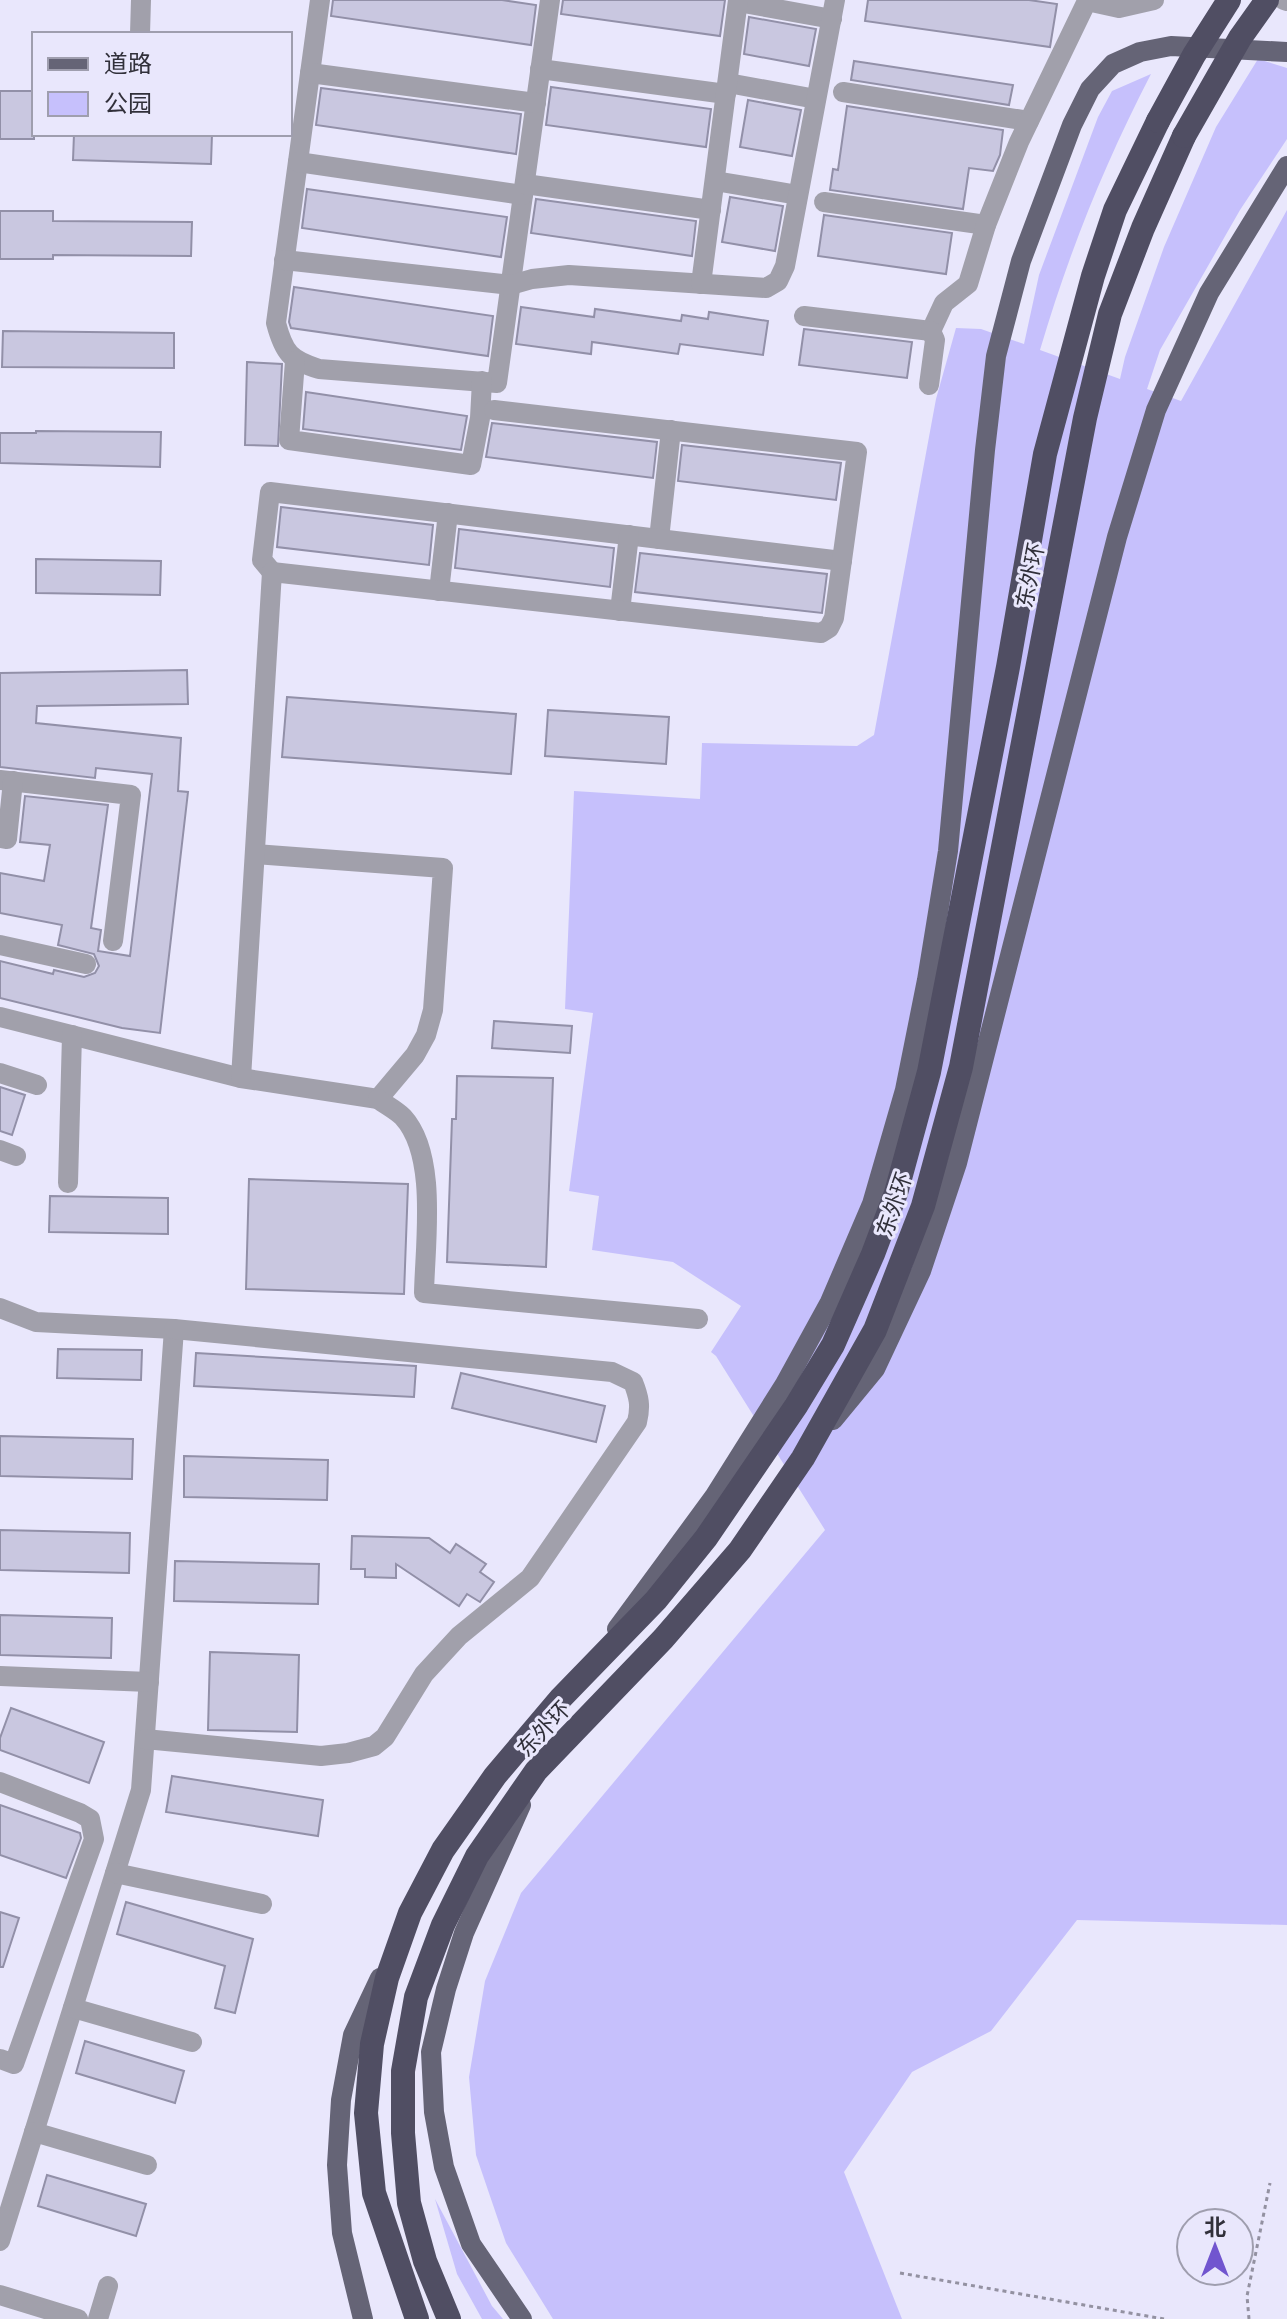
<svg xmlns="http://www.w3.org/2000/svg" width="1287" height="2319" font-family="'Open Sans','Noto Sans SC',sans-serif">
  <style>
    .green { fill: #c6c0fc }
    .building { fill: #c9c7e0; stroke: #9290a8; stroke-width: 2 }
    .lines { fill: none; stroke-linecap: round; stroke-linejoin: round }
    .path { stroke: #9391a1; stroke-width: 3; stroke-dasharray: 4 4; stroke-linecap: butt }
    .minor { stroke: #a1a0ab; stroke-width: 20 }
    .major { stroke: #656476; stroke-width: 20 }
    .highway { stroke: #504e63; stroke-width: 24 }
    .highway-bridge { stroke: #504e63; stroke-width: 24 }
    .labels { text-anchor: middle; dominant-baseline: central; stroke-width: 6; stroke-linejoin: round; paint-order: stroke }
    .street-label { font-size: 22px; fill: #31303a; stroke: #e9e7fc }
  </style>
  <rect width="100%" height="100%" fill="#e9e7fc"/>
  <g class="green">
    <path d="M1258,59L1287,68V139L1240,210L1160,350L1147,389L1181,401L1287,210V1925L1077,1920L991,2031L912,2072L844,2172L902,2319H553L506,2243L476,2155L469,2077L485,1981L521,1893L825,1530L716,1356L711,1352L741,1306L673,1262L592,1250L599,1196L569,1191L593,1013L565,1009L574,791L700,799L702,743L857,746L874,735L936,399L956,328L981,329L1024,344L1039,275L1098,117L1112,91L1151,74C1104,165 1069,252 1040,350L1120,379L1125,357L1164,247L1216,127Z"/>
    <polygon points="435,2199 492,2306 503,2319 482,2319 457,2274"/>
  </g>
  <g class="building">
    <polygon points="333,0 502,0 536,5 531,45 331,16"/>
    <polygon points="563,0 725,0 720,36 561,14"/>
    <polygon points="868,0 1029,0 1057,4 1050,47 865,21"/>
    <polygon points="749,17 816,29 809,66 744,54"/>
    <polygon points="854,61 1013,85 1009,105 851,80"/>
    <polygon points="551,87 711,109 706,147 546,125"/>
    <polygon points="321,88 521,114 516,154 316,125"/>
    <rect x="0" y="91" width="34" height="48"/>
    <polygon points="748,100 801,110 792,156 740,147"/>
    <polygon points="847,106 1003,130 1000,155 993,171 969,168 963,209 830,190 833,169 838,170"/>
    <polygon points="74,134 212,134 211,164 73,160"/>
    <polygon points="307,189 507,217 501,257 302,228"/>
    <polygon points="730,197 783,206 775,251 722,242"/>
    <polygon points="536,199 696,221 692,256 531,233"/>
    <polygon points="0,211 53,211 53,221 192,222 191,256 53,255 53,259 0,259"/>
    <polygon points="824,215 952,233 946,274 818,256"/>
    <polygon points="294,287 493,316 488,356 291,328 289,322"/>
    <polygon points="521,307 594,317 595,309 681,321 682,315 708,319 709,312 768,321 763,355 680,344 678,354 592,342 591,354 516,344"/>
    <polygon points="804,329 912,342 907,378 799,365"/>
    <polygon points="3,331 174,333 174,368 2,367"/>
    <polygon points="247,362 282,364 278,446 245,445"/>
    <polygon points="306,392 467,416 461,450 303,429"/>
    <polygon points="492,423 657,442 653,478 486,457"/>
    <polygon points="36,431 161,432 160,467 0,463 0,433 36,433"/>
    <polygon points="682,445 841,463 836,500 678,481"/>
    <polygon points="281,507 433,525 429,565 277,547"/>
    <polygon points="459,529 614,548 610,587 455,568"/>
    <polygon points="640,553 827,574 822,613 635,592"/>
    <polygon points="36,559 161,561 160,595 36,593"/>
    <polygon points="187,670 188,704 37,706 36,723 181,738 178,791 188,792 160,1033 122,1028 0,998 0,961 53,974 54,970 84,977 95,973 99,966 94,954 58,945 62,925 0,913 0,873 44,881 50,845 20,842 25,796 108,805 91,928 101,930 98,951 130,956 152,774 96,768 95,778 0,767 0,673"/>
    <polygon points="287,697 516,714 511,774 282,757"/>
    <polygon points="548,710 669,717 666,764 545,756"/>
    <polygon points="494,1021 572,1026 570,1053 492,1048"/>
    <polygon points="457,1076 553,1078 546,1267 447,1262 452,1119 456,1119"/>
    <polygon points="0,1087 25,1095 12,1135 0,1131"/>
    <polygon points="249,1179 408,1184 404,1294 246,1289"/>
    <polygon points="50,1196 168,1198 168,1234 49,1232"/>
    <polygon points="58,1349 142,1350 141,1380 57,1378"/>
    <polygon points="196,1353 416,1366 414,1397 194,1386"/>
    <polygon points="461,1373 605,1406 596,1442 452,1408"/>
    <polygon points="0,1436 133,1439 132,1479 0,1476"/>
    <polygon points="184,1456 328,1460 327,1500 184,1497"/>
    <polygon points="0,1530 130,1533 129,1573 0,1570"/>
    <polygon points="352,1536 429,1538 450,1553 456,1544 486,1564 480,1572 494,1582 480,1602 467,1594 459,1606 396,1564 396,1578 365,1577 365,1569 351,1569"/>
    <polygon points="175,1561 319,1564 318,1604 174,1601"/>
    <polygon points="0,1615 112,1618 111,1658 0,1655"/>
    <polygon points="210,1652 299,1655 297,1732 208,1730"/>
    <polygon points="11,1708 104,1742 89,1783 0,1750 0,1738"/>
    <polygon points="172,1776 323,1800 318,1836 166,1812"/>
    <polygon points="0,1805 80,1833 81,1838 66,1878 0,1855"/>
    <polygon points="126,1902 253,1939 235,2013 215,2008 225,1966 117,1934"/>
    <polygon points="0,1912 19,1918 3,1967 0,1967"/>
    <polygon points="85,2041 184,2071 175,2103 76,2073"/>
    <polygon points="47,2175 146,2204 136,2236 38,2206"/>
  </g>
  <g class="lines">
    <g class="path">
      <polyline points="900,2273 1164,2319"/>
      <polyline points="1249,2319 1247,2296 1270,2183"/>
    </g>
    <g class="minor">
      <path d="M320,0L276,323C284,353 290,360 319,369L497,383L550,0"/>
      <polyline points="1284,0 1287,1"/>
      <polyline points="738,2 832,19"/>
      <polyline points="140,34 141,0"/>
      <polyline points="540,69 726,94"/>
      <polyline points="310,73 536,103"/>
      <polyline points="728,83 816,99"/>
      <polyline points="843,92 1029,121"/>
      <polyline points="298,162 523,195"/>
      <polyline points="715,181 798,195"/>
      <polyline points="525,184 711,210"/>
      <polyline points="824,202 986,225"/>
      <polyline points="284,260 511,285 532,279 569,275 766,288 778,281 785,266 835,0"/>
      <polyline points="701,284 738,0"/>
      <polyline points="804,316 931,331 944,303 968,284 986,225 1019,142 1087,1 1119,8 1154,0"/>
      <polyline points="295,361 289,440 471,465 480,418 482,381"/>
      <polyline points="929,385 935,340 931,331"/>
      <polyline points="659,539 671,430"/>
      <polyline points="272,572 262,560 270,492 842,561"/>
      <polyline points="439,591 448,513"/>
      <polyline points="620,611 629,535"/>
      <polyline points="0,780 131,795 113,941"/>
      <polyline points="0,838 7,839 13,781"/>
      <polyline points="0,945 86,964"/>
      <polyline points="0,1017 241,1078 378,1099 415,1055 426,1035 433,1010 443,868 255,854"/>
      <polyline points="0,1073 37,1085"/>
      <polyline points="241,1078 272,572 821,633 829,628 834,618 857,452 494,410"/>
      <path d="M378,1099C386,1105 396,1110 403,1117C438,1155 425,1243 424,1293L698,1319"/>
      <polyline points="0,1150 16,1156"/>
      <polyline points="68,1183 72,1035"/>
      <polyline points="0,1308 36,1322 174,1329 141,1790 0,2241"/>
      <polyline points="0,1676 149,1682"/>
      <path d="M145,1739L321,1756L348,1753L374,1746L385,1737L424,1674L459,1636L530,1578L637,1422C641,1406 639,1397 633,1382L612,1372L174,1329"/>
      <polyline points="0,1782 80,1813 90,1819 94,1839 14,2064 0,2059"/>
      <polyline points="115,1873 262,1904"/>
      <polyline points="73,2008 192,2042"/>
      <polyline points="34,2132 147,2165"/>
      <polyline points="0,2295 78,2319"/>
      <polyline points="98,2319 108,2286"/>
    </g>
    <g class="major">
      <polyline points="833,1420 875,1369 921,1271 957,1163 1117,537 1156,410 1209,293 1287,166"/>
      <polyline points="617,1629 714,1497 785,1384 830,1302 872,1204 905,1090 927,980 948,851 985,450 996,356 1021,261 1072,125 1090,89 1113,64 1140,52 1171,46 1287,52"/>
      <polyline points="521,1805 464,1933 446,1989 431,2052 434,2112 444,2167 471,2244 522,2319"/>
      <polyline points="363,2319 342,2233 337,2165 341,2100 353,2035 380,1978"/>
    </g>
    <g class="highway">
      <polyline points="417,2319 374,2193 366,2113 372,2044 387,1978 410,1913 443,1850 495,1776 561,1698 656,1600 706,1538 796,1406 833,1345 873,1254 896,1193 929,1072 1008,667 1045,454 1093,276 1115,210 1158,121"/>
      <polyline points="449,2319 425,2261 409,2203 403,2133 403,2071 416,1997 443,1925 477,1856 536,1771 663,1639 740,1550 803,1458 875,1330 923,1206 961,1067 1085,418 1110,314 1143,228 1184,136"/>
    </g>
    <g class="highway-bridge">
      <polyline points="1158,121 1194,55 1229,0"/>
      <polyline points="1184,136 1240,38 1267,0"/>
    </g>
  </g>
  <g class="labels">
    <g class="street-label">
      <text transform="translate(1029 575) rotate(-79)">东外环</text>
      <text transform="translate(893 1204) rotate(-71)">东外环</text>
      <text transform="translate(543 1728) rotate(-47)">东外环</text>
    </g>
  </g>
  <rect x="32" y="32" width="260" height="104" fill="#e9e7fc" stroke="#9f9eae" stroke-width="2"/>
  <rect x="48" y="58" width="40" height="12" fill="#656476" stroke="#9f9eae" stroke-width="2"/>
  <text x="104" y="72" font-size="24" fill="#31303a">道路</text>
  <rect x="48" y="92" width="40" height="24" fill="#c6c0fc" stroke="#9f9eae" stroke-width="2"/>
  <text x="104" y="112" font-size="24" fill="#31303a">公园</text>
  <g transform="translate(1215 2247)"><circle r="38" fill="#e9e7fc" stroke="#9f9eae" stroke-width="2"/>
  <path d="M0-6L14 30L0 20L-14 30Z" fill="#7155cf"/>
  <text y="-12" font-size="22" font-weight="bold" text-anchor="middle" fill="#31303a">北</text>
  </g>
</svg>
